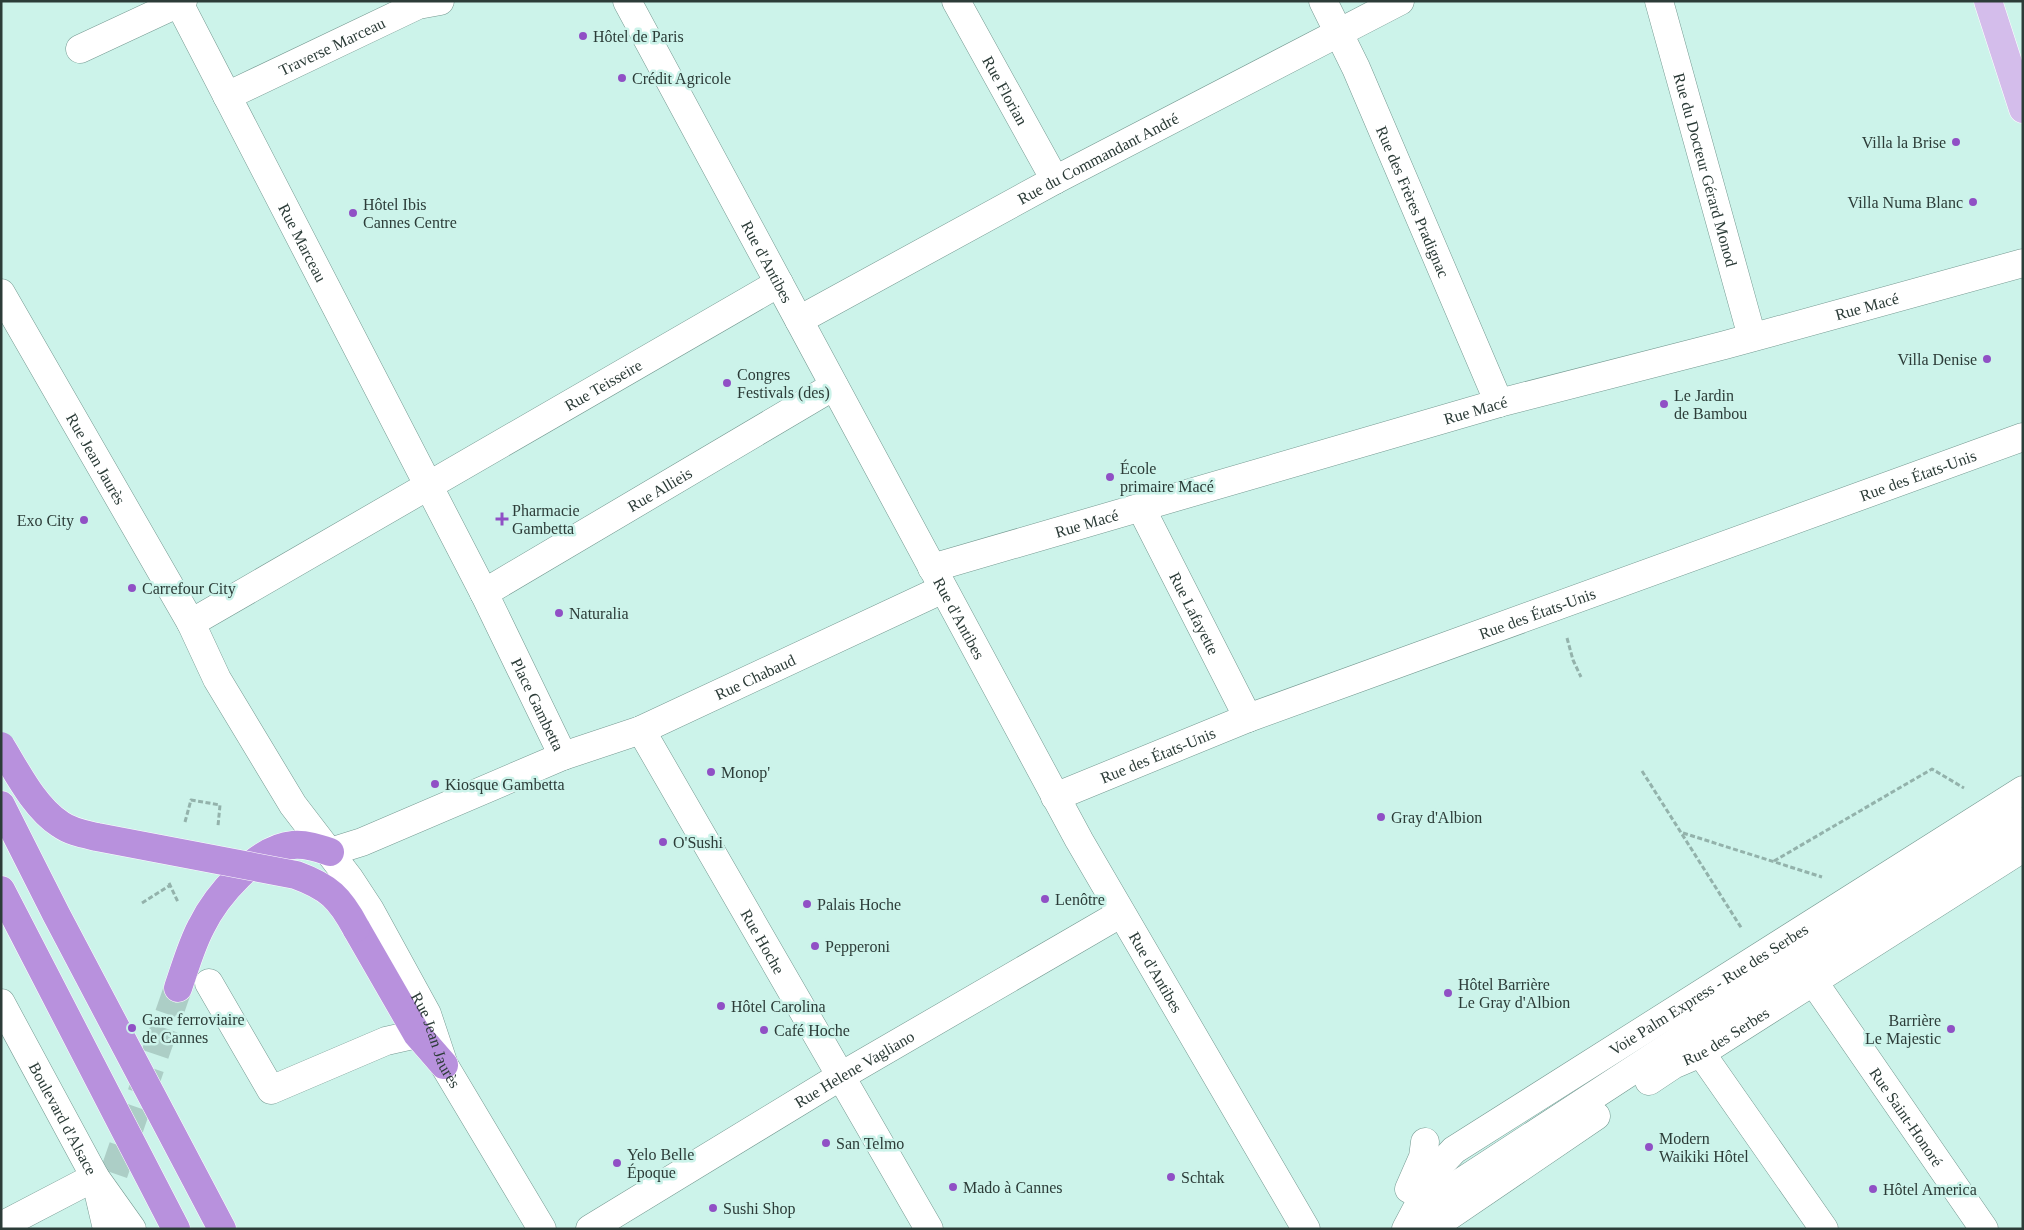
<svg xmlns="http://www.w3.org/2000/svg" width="2024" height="1230" font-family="'Times New Roman',serif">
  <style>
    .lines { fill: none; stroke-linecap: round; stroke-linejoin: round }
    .highway-tunnel { stroke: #accec6; stroke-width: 28; stroke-dasharray: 28 14; stroke-linecap: butt }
    .minor-casing { stroke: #749991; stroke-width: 29 }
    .major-casing { stroke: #fff; stroke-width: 29 }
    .highway-casing { stroke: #fff; stroke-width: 29 }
    .path { stroke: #93b2ab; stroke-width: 3; stroke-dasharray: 5 2.5; stroke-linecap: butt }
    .minor { stroke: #fff; stroke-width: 28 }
    .major { stroke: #d4bdeb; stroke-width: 28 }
    .highway { stroke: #b891dd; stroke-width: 28 }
    .highway-bridge-casing { stroke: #fff; stroke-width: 29; stroke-linecap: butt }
    .highway-bridge { stroke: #b891dd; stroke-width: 28 }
    .poi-dot { fill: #9050c5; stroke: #ccf3ea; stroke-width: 2 }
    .labels { text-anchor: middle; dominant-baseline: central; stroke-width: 5; stroke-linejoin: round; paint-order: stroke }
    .poi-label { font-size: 16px; fill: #2c3c38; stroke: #ccf3ea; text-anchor: start }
    .street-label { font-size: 16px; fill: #2c3c38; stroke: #ccf3ea }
  </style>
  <rect width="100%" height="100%" fill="#ccf3ea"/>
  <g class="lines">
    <polyline class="highway-tunnel" points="100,1213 178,988"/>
    <defs>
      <g id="minor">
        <path id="s1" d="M178,1L484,593L563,756L362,842L330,852"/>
        <path id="s2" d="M627,1L1079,840L1306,1229"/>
        <path id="s3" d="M956,1L1055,180"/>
        <path id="s4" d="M1323,1L1356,68L1499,403"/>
        <path id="s5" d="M1659,1L1752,337"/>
        <polyline points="80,49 183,1"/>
        <path id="s6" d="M227,96L418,5L440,1"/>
        <path id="s7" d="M1,293L191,623L217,679L293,805L349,878L370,910L427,1014L444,1065L542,1229"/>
        <path id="s8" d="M799,320L1055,180L1400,1"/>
        <path id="s9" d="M1141,508L1248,718"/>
        <path id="s10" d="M932,568L1499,403L1725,345L2023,263"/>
        <path id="s11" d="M484,593L834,386"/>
        <path id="s12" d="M191,623L779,283"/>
        <path id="s13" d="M641,730L929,1229"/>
        <path id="s14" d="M563,756L641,730L943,589"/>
        <path id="s15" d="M1055,797L1248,718L2023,437"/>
        <path id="s16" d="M1813,981L1984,1229"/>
        <polyline points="209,983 271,1090 386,1041 417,1034"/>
        <path id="s17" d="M1,1003L95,1177L132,1229"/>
        <polyline points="1701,1053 1824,1229"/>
        <path id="s18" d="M1649,1081L1673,1065L1701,1053L2023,848"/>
        <polyline points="97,1186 107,1229"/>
        <polyline points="1409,1189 1423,1157 1425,1142"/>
        <polyline points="1417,1211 1711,1019 2023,821"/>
        <polyline points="1,1226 95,1177"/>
        <path id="s19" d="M590,1229L841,1076L1120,914"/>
        <path id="s20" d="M1406,1229L1440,1165L1454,1150L2023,790"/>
        <polyline points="1430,1229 1596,1116"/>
      </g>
      <polyline id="major" points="1988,1 2023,109"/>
      <g id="highway">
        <polyline points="1,805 56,914 222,1229"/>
        <polyline points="1,890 176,1229"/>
        <polyline points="356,928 417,1034 444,1065"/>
        <path d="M178,988C185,968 191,946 201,927C216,896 257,848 293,845C306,844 318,848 330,852"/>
      </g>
    </defs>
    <use href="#minor" class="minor-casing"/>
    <use href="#major" class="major-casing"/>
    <use href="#highway" class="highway-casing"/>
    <g class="path">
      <polyline points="1567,638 1573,660 1581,677"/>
      <polyline points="1642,771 1742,929"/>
      <polyline points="185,822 191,800 220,805 218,826"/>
      <polyline points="1683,833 1822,877"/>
      <polyline points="1774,861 1932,769 1964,788"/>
      <polyline points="169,883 178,902"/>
      <polyline points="142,903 169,886"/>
    </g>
    <use href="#minor" class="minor"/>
    <use href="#major" class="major"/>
    <use href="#highway" class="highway"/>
    <defs>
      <path id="highway-bridge" d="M1,746C17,772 34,807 60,824C71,832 84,834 97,837L296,875C329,887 340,898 356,928"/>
    </defs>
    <use href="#highway-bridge" class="highway-bridge-casing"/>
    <use href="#highway-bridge" class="highway-bridge"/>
  </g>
  <g class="poi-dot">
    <circle cx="583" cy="36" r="5"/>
    <circle cx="622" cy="78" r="5"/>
    <circle cx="1956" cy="142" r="5"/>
    <circle cx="1973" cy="202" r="5"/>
    <circle cx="353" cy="213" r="5"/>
    <circle cx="1987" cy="359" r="5"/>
    <circle cx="727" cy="383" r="5"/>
    <circle cx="1664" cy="404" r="5"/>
    <circle cx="1110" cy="477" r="5"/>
    <path d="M499.5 511.5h5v5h5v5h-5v5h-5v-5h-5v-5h5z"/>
    <circle cx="84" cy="520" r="5"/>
    <circle cx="132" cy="588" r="5"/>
    <circle cx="559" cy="613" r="5"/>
    <circle cx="711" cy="772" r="5"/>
    <circle cx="435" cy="784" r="5"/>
    <circle cx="1381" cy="817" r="5"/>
    <circle cx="663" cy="842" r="5"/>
    <circle cx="1045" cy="899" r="5"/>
    <circle cx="807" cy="904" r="5"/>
    <circle cx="815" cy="946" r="5"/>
    <circle cx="1448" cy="993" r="5"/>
    <circle cx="721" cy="1006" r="5"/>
    <circle cx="132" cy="1028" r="5"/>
    <circle cx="1951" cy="1029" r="5"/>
    <circle cx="764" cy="1030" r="5"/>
    <circle cx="826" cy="1143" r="5"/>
    <circle cx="1649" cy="1147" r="5"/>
    <circle cx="617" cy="1163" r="5"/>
    <circle cx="1171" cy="1177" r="5"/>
    <circle cx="953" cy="1187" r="5"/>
    <circle cx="1873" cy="1189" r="5"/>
    <circle cx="713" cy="1208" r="5"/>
  </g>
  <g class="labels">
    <g class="poi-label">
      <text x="593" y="36">Hôtel de Paris</text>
      <text x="632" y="78">Crédit Agricole</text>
      <text x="1946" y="142" text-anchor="end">Villa la Brise</text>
      <text x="1963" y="202" text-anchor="end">Villa Numa Blanc</text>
      <text x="363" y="204">Hôtel Ibis<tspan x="363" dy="18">Cannes Centre</tspan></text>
      <text x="1977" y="359" text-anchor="end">Villa Denise</text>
      <text x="737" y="374">Congres<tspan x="737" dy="18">Festivals (des)</tspan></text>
      <text x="1674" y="395">Le Jardin<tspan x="1674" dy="18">de Bambou</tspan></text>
      <text x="1120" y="468">École<tspan x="1120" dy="18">primaire Macé</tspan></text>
      <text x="512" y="510">Pharmacie<tspan x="512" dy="18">Gambetta</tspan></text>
      <text x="74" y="520" text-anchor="end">Exo City</text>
      <text x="142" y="588">Carrefour City</text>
      <text x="569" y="613">Naturalia</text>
      <text x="721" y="772">Monop'</text>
      <text x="445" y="784">Kiosque Gambetta</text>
      <text x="1391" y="817">Gray d'Albion</text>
      <text x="673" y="842">O'Sushi</text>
      <text x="1055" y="899">Lenôtre</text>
      <text x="817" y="904">Palais Hoche</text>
      <text x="825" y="946">Pepperoni</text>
      <text x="1458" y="984">Hôtel Barrière<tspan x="1458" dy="18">Le Gray d'Albion</tspan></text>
      <text x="731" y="1006">Hôtel Carolina</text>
      <text x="142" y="1019">Gare ferroviaire<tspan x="142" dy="18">de Cannes</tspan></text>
      <text x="1941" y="1020" text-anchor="end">Barrière<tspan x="1941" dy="18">Le Majestic</tspan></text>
      <text x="774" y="1030">Café Hoche</text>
      <text x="1659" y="1138">Modern<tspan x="1659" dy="18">Waikiki Hôtel</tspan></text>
      <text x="836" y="1143">San Telmo</text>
      <text x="627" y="1154">Yelo Belle<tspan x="627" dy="18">Époque</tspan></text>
      <text x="1181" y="1177">Schtak</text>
      <text x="963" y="1187">Mado à Cannes</text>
      <text x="1883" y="1189">Hôtel America</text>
      <text x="723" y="1208">Sushi Shop</text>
    </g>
    <g class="street-label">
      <text stroke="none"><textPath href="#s6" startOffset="116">Traverse Marceau</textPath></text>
      <text stroke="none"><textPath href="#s3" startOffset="102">Rue Florian</textPath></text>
      <text stroke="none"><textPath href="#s8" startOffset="340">Rue du Commandant André</textPath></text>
      <text stroke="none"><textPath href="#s5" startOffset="175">Rue du Docteur Gérard Monod</textPath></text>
      <text stroke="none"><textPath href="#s4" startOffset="220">Rue des Frères Pradignac</textPath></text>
      <text stroke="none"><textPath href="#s1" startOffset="272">Rue Marceau</textPath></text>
      <text stroke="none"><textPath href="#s2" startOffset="296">Rue d'Antibes</textPath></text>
      <text stroke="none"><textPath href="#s10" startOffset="971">Rue Macé</textPath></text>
      <text stroke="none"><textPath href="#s12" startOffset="476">Rue Teisseire</textPath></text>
      <text stroke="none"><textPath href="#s10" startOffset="566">Rue Macé</textPath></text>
      <text stroke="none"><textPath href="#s7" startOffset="191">Rue Jean Jaurès</textPath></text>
      <text stroke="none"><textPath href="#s15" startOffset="921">Rue des États-Unis</textPath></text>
      <text stroke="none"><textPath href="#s11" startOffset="204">Rue Allieis</textPath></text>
      <text stroke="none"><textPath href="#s10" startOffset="161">Rue Macé</textPath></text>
      <text stroke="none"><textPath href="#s9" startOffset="118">Rue Lafayette</textPath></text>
      <text stroke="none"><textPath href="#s15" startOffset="516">Rue des États-Unis</textPath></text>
      <text stroke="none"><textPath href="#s2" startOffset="701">Rue d'Antibes</textPath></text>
      <text stroke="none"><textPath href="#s14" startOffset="208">Rue Chabaud</textPath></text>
      <text stroke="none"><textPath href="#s1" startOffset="790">Place Gambetta</textPath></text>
      <text stroke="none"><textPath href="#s15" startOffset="111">Rue des États-Unis</textPath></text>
      <text stroke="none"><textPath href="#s13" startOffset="244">Rue Hoche</textPath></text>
      <text stroke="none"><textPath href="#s2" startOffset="1106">Rue d'Antibes</textPath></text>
      <text stroke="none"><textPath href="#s20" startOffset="394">Voie Palm Express - Rue des Serbes</textPath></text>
      <text stroke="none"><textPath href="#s18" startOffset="89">Rue des Serbes</textPath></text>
      <text stroke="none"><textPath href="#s7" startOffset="866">Rue Jean Jaurès</textPath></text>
      <text stroke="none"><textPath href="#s19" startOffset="309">Rue Helene Vagliano</textPath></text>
      <text stroke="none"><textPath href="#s16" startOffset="165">Rue Saint-Honoré</textPath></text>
      <text stroke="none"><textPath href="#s17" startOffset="131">Boulevard d'Alsace</textPath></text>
    </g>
  </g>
  <rect width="2024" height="1230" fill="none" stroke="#2c3c38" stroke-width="5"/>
</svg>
